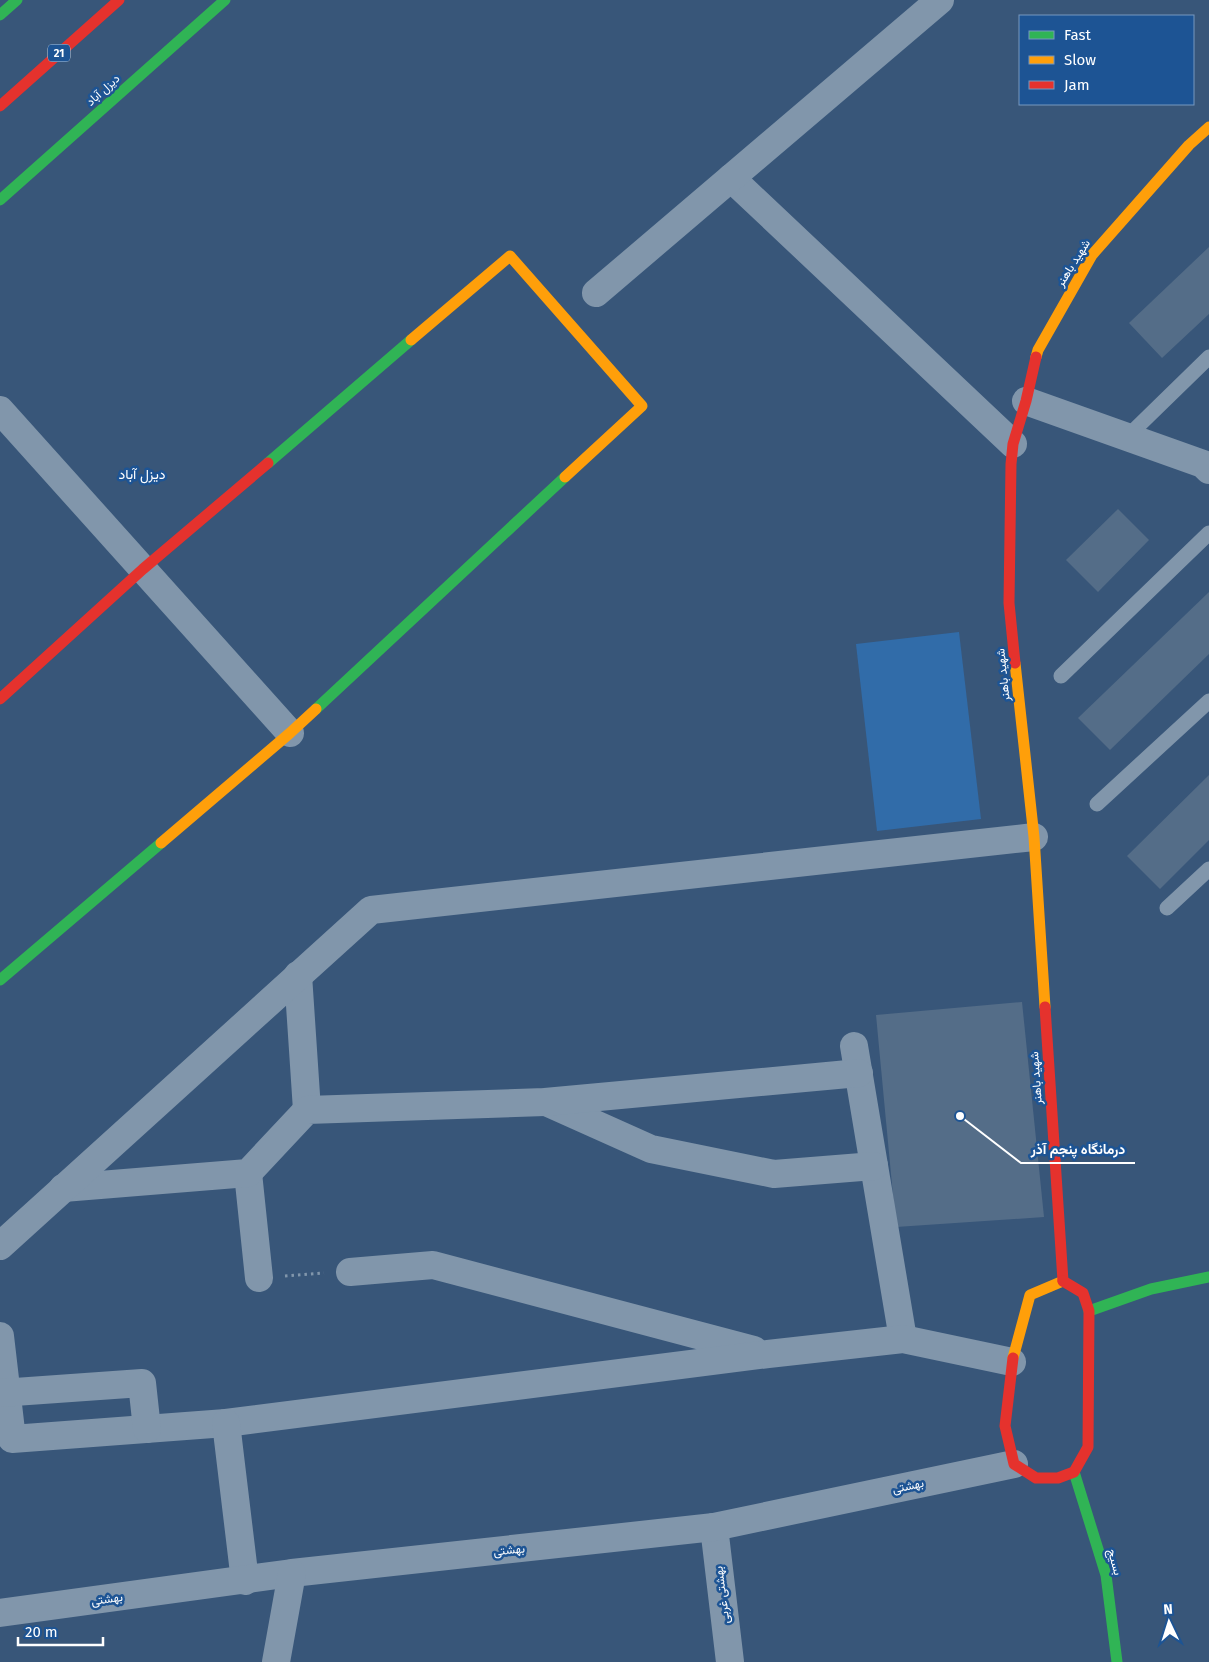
<svg xmlns="http://www.w3.org/2000/svg" width="1209" height="1662" font-family="'Fira Sans',Vazirmatn,sans-serif">
  <style>
    .green { fill: #316ca9 }
    .building { fill: #546d88 }
    .lines { fill: none; stroke-linecap: round; stroke-linejoin: round }
    .path { stroke: #8196ab; stroke-width: 3; stroke-dasharray: 2.5 4; stroke-linecap: butt }
    .lane { stroke: #8196ab; stroke-width: 15 }
    .street { stroke: #8196ab; stroke-width: 28 }
    .fast { stroke: #30b455; stroke-width: 11 }
    .slow { stroke: #ff9f0a; stroke-width: 11 }
    .jam { stroke: #e5322d; stroke-width: 11 }
    .labels { text-anchor: middle; dominant-baseline: central; stroke-width: 5; stroke-linejoin: round; paint-order: stroke }
    .shield { fill: #1d5494; stroke: #bbccdf; stroke-width: 1 }
    .shield-label { font-size: 11px; font-weight: bold; fill: #fff }
    .street-label { font-size: 12px; fill: #fff; stroke: #1d5494 }
    .neighbourhood-label { font-size: 14px; fill: #fff; stroke: #1d5494 }
    .leader { fill: none; stroke: #fff; stroke-width: 2 }
    .callout-dot { fill: #fff; stroke: #1d5494; stroke-width: 2 }
    .callout-label { font-size: 14px; text-anchor: middle; font-weight: bold; fill: #fff; stroke: #1d5494; stroke-width: 5; stroke-linejoin: round; paint-order: stroke }
  </style>
  <rect width="100%" height="100%" fill="#385679"/>
  <polygon class="green" points="959,632 981,819 877,831 856,644"/>
  <g class="building">
    <polygon points="1209,247 1209,314 1162,358 1129,323"/>
    <polygon points="1118,509 1149,540 1098,592 1066,560"/>
    <polygon points="1209,592 1209,654 1110,750 1078,718"/>
    <polygon points="1209,775 1209,840 1160,889 1127,856"/>
    <polygon points="1022,1002 1044,1217 896,1227 876,1015"/>
  </g>
  <g class="lines">
    <polyline class="path" points="285,1276 324,1273"/>
    <g class="lane">
      <polyline points="1127,437 1209,357"/>
      <polyline points="1061,676 1209,533"/>
      <polyline points="1097,804 1209,701"/>
      <polyline points="1167,908 1209,869"/>
    </g>
    <g class="street">
      <polyline points="731,178 1013,444"/>
      <polyline points="596,293 940,0"/>
      <polyline points="1026,401 1203,464 1209,470"/>
      <polyline points="0,410 290,733"/>
      <polyline points="298,975 307,1110"/>
      <polyline points="854,1046 903,1339"/>
      <polyline points="546,1102 651,1149 774,1174 874,1166"/>
      <polyline points="248,1173 259,1278"/>
      <polyline points="63,1188 248,1173 307,1110 545,1102 859,1073"/>
      <polyline points="0,1246 371,910 1034,837"/>
      <polyline points="350,1272 433,1265 754,1350"/>
      <polyline points="0,1336 12,1439 226,1423 768,1354 903,1339 1012,1362"/>
      <polyline points="0,1393 142,1383 147,1429"/>
      <polyline points="226,1423 245,1581"/>
      <polyline points="714,1527 730,1662"/>
      <polyline points="0,1613 292,1573 714,1527 1014,1464"/>
      <polyline points="276,1662 292,1573"/>
    </g>
    <g class="fast">
      <polyline points="0,15 17,0"/>
      <polyline points="0,200 225,0"/>
      <polyline points="268,463 411,340"/>
      <polyline points="316,709 565,477"/>
      <polyline points="0,980 161,843"/>
      <polyline points="1089,1311 1151,1289 1209,1277"/>
      <polyline points="1074,1472 1106,1575 1117,1662"/>
    </g>
    <g class="slow">
      <polyline points="411,340 510,256 642,406 565,477"/>
      <polyline points="1036,357 1038,350 1092,255 1189,145 1209,127"/>
      <polyline points="1015,663 1034,837 1045,1007"/>
      <polyline points="161,843 290,733 316,709"/>
      <polyline points="1013,1358 1030,1295 1063,1281"/>
    </g>
    <g class="jam">
      <polyline points="0,106 119,0"/>
      <polyline points="1015,663 1009,603 1011,464 1013,444 1026,401 1036,357"/>
      <polyline points="0,699 143,569 268,463"/>
      <polyline points="1045,1007 1063,1281"/>
      <polyline points="1013,1358 1005,1426 1014,1464 1036,1478 1058,1478 1074,1472 1088,1447 1089,1311 1083,1293 1063,1281"/>
    </g>
  </g>
  <g class="labels">
    <rect class="shield" x="48" y="44.5" width="22" height="17" rx="4"/>
    <g class="shield-label">
      <text x="59" y="53">21</text>
    </g>
    <g class="street-label">
      <text transform="translate(103 90) rotate(-42)">دیزل آباد</text>
      <text transform="translate(1073 263) rotate(-58)">شهید باهنر</text>
      <text transform="translate(1003 675) rotate(-96)">شهید باهنر</text>
      <text transform="translate(1036 1078) rotate(-94)">شهید باهنر</text>
      <text transform="translate(908 1486) rotate(-12)">بهشتی</text>
      <text transform="translate(509 1550) rotate(-6)">بهشتی</text>
      <text transform="translate(1115 1562) rotate(75)">بسیج</text>
      <text transform="translate(722 1595) rotate(-97)">بهشتی غربی</text>
      <text transform="translate(107 1599) rotate(-8)">بهشتی</text>
    </g>
    <g class="neighbourhood-label">
      <text x="142" y="474">دیزل آباد</text>
    </g>
  </g>
  <path class="leader" d="M960 1116L1021 1163H1135"/>
  <circle class="callout-dot" cx="960" cy="1116" r="5"/>
  <g class="callout-label">
    <text x="1078" y="1154">درمانگاه پنجم آذر</text>
  </g>
  <rect x="1019" y="15" width="175" height="90" fill="#1d5494" stroke="#7798bf"/>
  <rect x="1029" y="31" width="25" height="8" fill="#30b455" stroke="#7798bf"/>
  <text x="1064" y="40" font-size="15" fill="#ffffff">Fast</text>
  <rect x="1029" y="56" width="25" height="8" fill="#ff9f0a" stroke="#7798bf"/>
  <text x="1064" y="65" font-size="15" fill="#ffffff">Slow</text>
  <rect x="1029" y="81" width="25" height="8" fill="#e5322d" stroke="#7798bf"/>
  <text x="1064" y="90" font-size="15" fill="#ffffff">Jam</text>
  <g transform="translate(1169 1622) rotate(356)" stroke="#1d5494" stroke-width="4" paint-order="stroke">
  <path d="M0-4L9 19L0 12L-9 19Z" fill="#ffffff"/>
  <text y="-8" font-size="14" font-weight="bold" text-anchor="middle" fill="#ffffff">N</text>
  </g>
  <path d="M18 1637v8h85v-8" fill="none" stroke="#ffffff" stroke-width="2.5"/>
  <text x="25" y="1637" font-size="15" fill="#ffffff" stroke="#1d5494" stroke-width="4" paint-order="stroke">20 m</text>
</svg>
